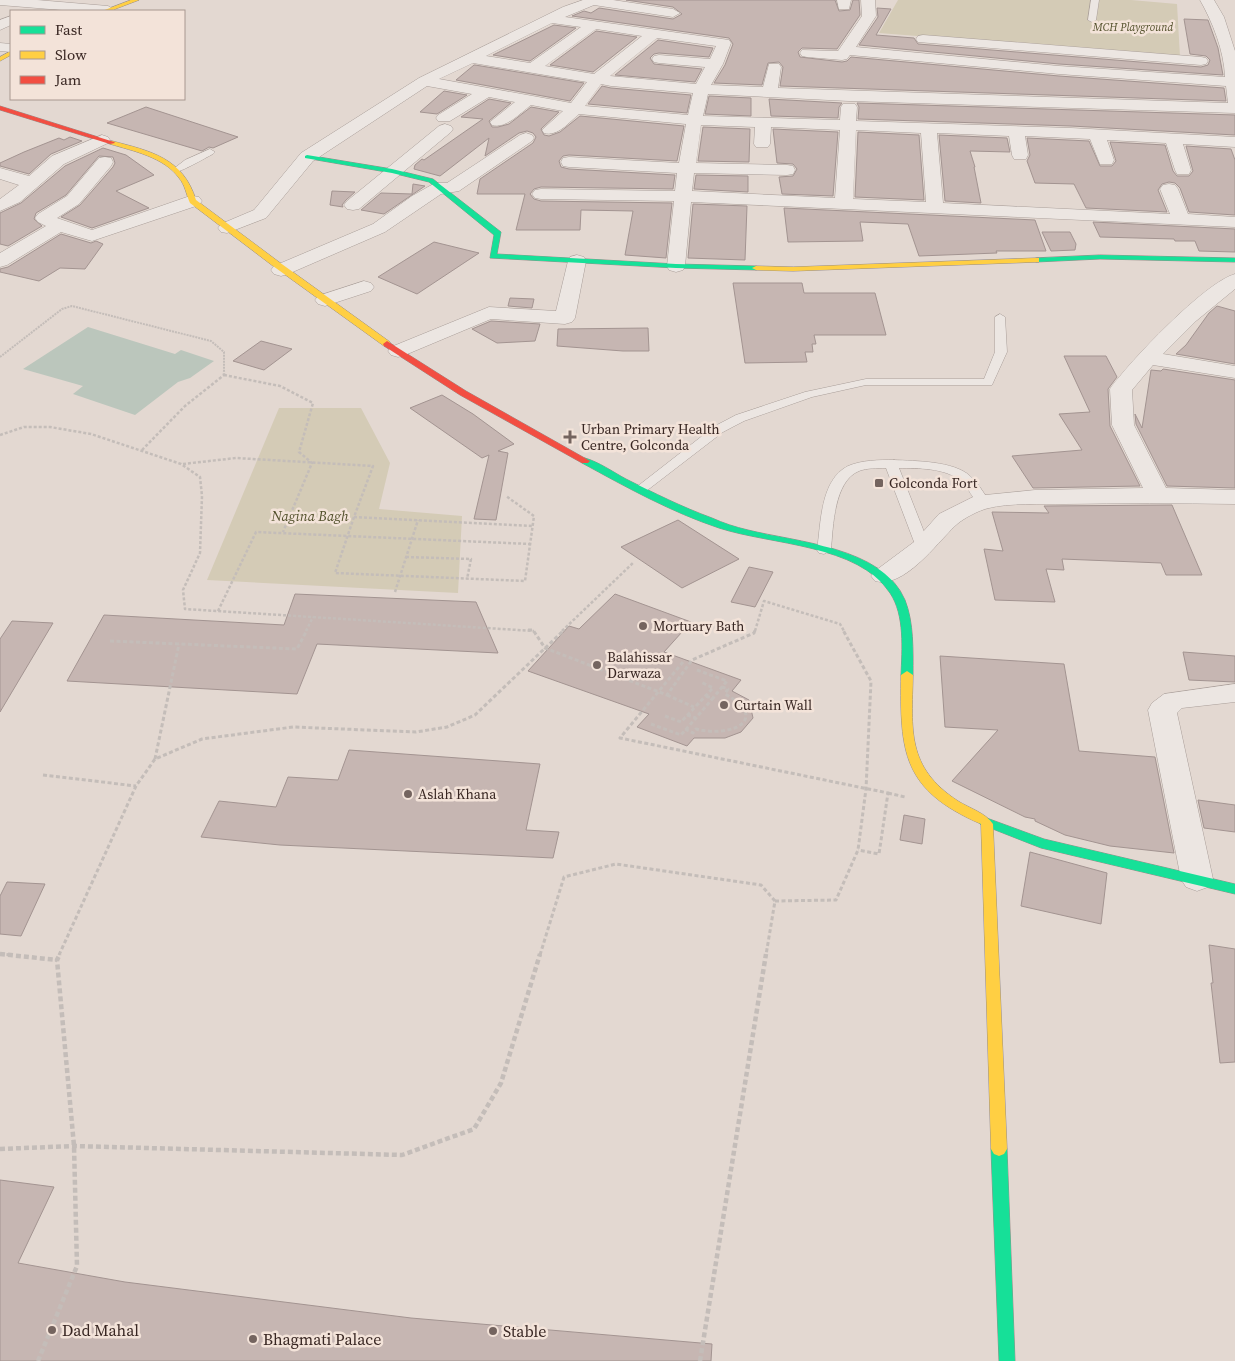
<svg xmlns="http://www.w3.org/2000/svg" width="1235" height="1361" font-family="'Source Serif 4',serif">
  <style>
    .green { fill: #d4cbb6 }
    .water { fill: #bbc6bc }
    .building { fill: #c6b6b2; stroke: #a39491 }
    .lines { fill: none; stroke-linecap: round; stroke-linejoin: round }
    .lane-casing { stroke: #a99e99; stroke-width: 1 }
    .street-casing { stroke: #a99e99; stroke-width: 1 }
    .fast-casing { stroke: #988e8a; stroke-width: 1 }
    .slow-casing { stroke: #988e8a; stroke-width: 1 }
    .jam-casing { stroke: #988e8a; stroke-width: 1 }
    .path-far3 { stroke: #c4bdb9; stroke-width: 2; stroke-dasharray: 2 1; stroke-linecap: butt }
    .path-far2 { stroke: #c4bdb9; stroke-width: 2.5; stroke-dasharray: 3 2; stroke-linecap: butt }
    .path-far1 { stroke: #c4bdb9; stroke-width: 3; stroke-dasharray: 4 2.5; stroke-linecap: butt }
    .path { stroke: #c4bdb9; stroke-width: 4.5; stroke-dasharray: 5 3; stroke-linecap: butt }
    .lane { fill: #ece6e2; fill-rule: evenodd }
    .street { fill: #ece6e2; fill-rule: evenodd }
    .fast { fill: #16e098; fill-rule: evenodd }
    .slow { fill: #ffcf43; fill-rule: evenodd }
    .jam { fill: #f24e42; fill-rule: evenodd }
    .poi-dot { fill: #74645f; stroke: #f3e3d9; stroke-width: 2 }
    .labels { text-anchor: middle; dominant-baseline: central; stroke-width: 5; stroke-linejoin: round; paint-order: stroke }
    .far-park-label { font-size: 11px; font-style: italic; fill: #52502b; stroke: #f3e3d9 }
    .poi-label { font-size: 14px; fill: #382622; stroke: #f3e3d9; text-anchor: start }
    .park-label { font-size: 14px; font-style: italic; fill: #52502b; stroke: #f3e3d9 }
    .near-poi-label { font-size: 16px; fill: #382622; stroke: #f3e3d9; text-anchor: start }
  </style>
  <rect width="100%" height="100%" fill="#e3d8d1"/>
  <g class="green">
    <polygon points="898,0 1131,0 1177,4 1180,57 879,33"/>
    <polygon points="279,408 361,408 390,463 379,509 462,516 458,593 207,580"/>
  </g>
  <polygon class="water" points="88,327 175,354 181,350 214,361 190,378 178,382 135,415 73,394 83,386 23,369"/>
  <g class="building">
    <polygon points="626,0 835,0 839,11 850,10 853,0 859,0 860,15 837,49 802,48 798,52 800,57 842,62 847,61 851,57 1059,76 1224,88 1226,101 780,86 783,67 779,62 768,63 762,85 714,83 725,65 733,44 729,38 572,16 584,11 591,13 599,8 673,19 682,14 673,7"/>
    <polygon points="877,8 891,9 876,35 914,38 918,44 1201,67 1208,65 1210,60 1206,56 1190,54 1184,19 1208,20 1218,48 1223,75 1059,64 859,45 878,17"/>
    <polygon points="554,25 576,28 530,61 493,55"/>
    <polygon points="596,31 637,37 593,72 550,65"/>
    <polygon points="658,40 713,48 709,57 659,53 654,54 650,58 654,64 702,69 695,82 615,75"/>
    <polygon points="474,65 475,65 584,83 570,101 456,80"/>
    <polygon points="602,86 611,88 691,95 687,113 588,104"/>
    <polygon points="444,91 467,95 437,114 420,112"/>
    <polygon points="709,96 751,98 751,116 705,114"/>
    <polygon points="489,99 511,103 489,121 492,127 498,127 509,124 531,107 559,112 541,129 544,135 549,136 560,132 580,116 684,126 677,161 569,155 563,156 559,161 561,167 569,169 675,175 673,189 541,187 534,189 530,194 534,199 541,201 672,203 666,258 625,255 633,211 581,210 580,230 516,230 525,194 477,194 480,179 533,143 536,137 533,133 527,131 519,133 485,156 489,138 440,176 414,169 415,165 422,159 424,160 483,119 461,117"/>
    <polygon points="769,99 842,103 839,107 838,118 771,116"/>
    <polygon points="857,103 1235,115 1235,135 1071,126 858,119 859,107"/>
    <polygon points="146,107 238,137 213,148 209,147 202,151 107,123"/>
    <polygon points="703,127 750,129 749,162 698,161"/>
    <polygon points="773,129 838,132 833,196 782,194 779,177 793,176 797,169 793,164 777,163"/>
    <polygon points="858,132 919,135 924,200 855,197"/>
    <polygon points="939,135 1007,138 1010,152 970,151 975,167 974,167 981,203 945,201"/>
    <polygon points="70,137 82,141 51,154 29,174 0,166 0,163 24,152 59,138 64,140"/>
    <polygon points="1027,138 1089,141 1100,166 1112,166 1116,161 1110,142 1165,145 1173,171 1177,176 1189,176 1193,171 1186,146 1231,149 1235,160 1235,215 1189,212 1180,188 1175,183 1169,182 1162,184 1158,190 1167,212 1086,208 1074,184 1035,183 1027,161 1030,155"/>
    <polygon points="103,148 126,155 154,175 116,191 149,208 92,228 61,217 80,205 113,167 115,163 113,157 99,156 66,195 36,213 34,219 42,226 8,246 0,244 0,213 21,203 65,166"/>
    <polygon points="696,175 748,176 748,192 694,189"/>
    <polygon points="413,184 425,186 384,214 361,210 381,193 412,194"/>
    <polygon points="332,191 355,192 346,200 342,205 343,207 330,205"/>
    <polygon points="693,204 747,206 745,260 688,258"/>
    <polygon points="784,208 1035,220 1046,251 996,251 997,253 919,256 908,224 860,222 863,241 788,242"/>
    <polygon points="1093,222 1235,229 1235,252 1199,251 1195,241 1175,241 1174,239 1100,237"/>
    <polygon points="1042,232 1070,232 1076,244 1075,250 1051,251"/>
    <polygon points="61,234 91,243 96,241 103,244 85,269 60,268 39,281 0,272 0,269 8,267"/>
    <polygon points="434,242 479,253 417,294 378,277"/>
    <polygon points="733,283 802,283 804,293 875,293 886,335 814,335 816,344 812,344 813,352 805,352 807,362 745,363"/>
    <polygon points="510,298 534,299 532,308 508,306"/>
    <polygon points="1217,306 1235,311 1235,364 1176,354 1186,345 1209,313"/>
    <polygon points="491,321 540,324 535,341 497,343 472,329"/>
    <polygon points="648,328 649,351 623,351 557,346 558,329"/>
    <polygon points="261,341 292,349 264,370 233,361"/>
    <polygon points="1064,356 1106,356 1117,377 1108,389 1110,426 1140,486 1033,488 1012,456 1082,450 1059,414 1090,412"/>
    <polygon points="1163,369 1235,380 1235,488 1167,486 1136,424 1135,414 1142,428 1151,370 1161,371"/>
    <polygon points="442,395 473,414 514,444 498,451 508,453 496,520 474,519 489,455 482,458 410,408"/>
    <polygon points="1172,505 1202,575 1166,575 1161,563 1062,559 1064,570 1046,569 1055,602 995,600 984,549 1003,551 992,512 1049,513 1044,506"/>
    <polygon points="678,520 739,559 682,588 621,547"/>
    <polygon points="749,567 773,572 755,607 731,602"/>
    <polygon points="295,594 476,602 498,653 317,644 297,694 67,681 104,615 284,625"/>
    <polygon points="615,594 691,622 664,652 741,680 732,691 749,700 753,718 741,732 725,738 694,738 687,746 637,727 649,714 528,671 569,626 579,629"/>
    <polygon points="12,621 53,623 0,712 0,639"/>
    <polygon points="1183,652 1235,656 1235,682 1189,680"/>
    <polygon points="940,656 1064,664 1079,751 1155,757 1174,853 1110,846 1065,835 1035,821 1035,819 1025,817 952,781 998,730 945,727"/>
    <polygon points="349,750 540,764 526,830 559,832 553,858 280,845 201,837 219,801 276,807 288,777 338,780"/>
    <polygon points="1198,800 1235,805 1235,832 1204,828"/>
    <polygon points="904,815 925,819 922,844 900,840"/>
    <polygon points="1030,852 1107,873 1101,924 1021,906"/>
    <polygon points="7,882 45,884 21,936 0,934 0,896"/>
    <polygon points="1209,945 1235,949 1235,1062 1220,1063 1211,983 1213,983"/>
    <polygon points="0,1180 54,1187 18,1263 125,1282 411,1318 712,1344 711,1361 0,1361"/>
  </g>
  <g class="lines">
    <defs>
      <g id="lane">
        <polygon points="1091,0 1099,0 1096,20 1092,22 1088,20"/>
        <path d="M210,149L215,152L213,154C205,158 180,173 174,172L172,170L185,160Z"/>
        <polygon points="1000,314 1005,317 1007,352 992,385 866,385 812,397 744,421 723,432 645,492 640,493 634,489 715,426 736,415 805,392 866,379 984,379 995,352 995,317"/>
        <path d="M894,460C915,461 954,461 970,476C978,483 984,493 989,501L983,505C972,502 969,486 960,480C944,468 918,468 899,468L930,547L923,551L916,547L886,468C877,468 867,468 859,471C834,481 833,527 831,550L824,554L819,553L817,550C821,524 820,480 848,466C862,460 879,460 894,460Z"/>
      </g>
      <g id="street">
        <polygon points="0,0 37,0 108,6 115,10 74,11 0,5"/>
        <path d="M583,0H613L673,9L680,13L673,17L594,5L565,17L729,40L731,43L723,64L711,85L763,87L769,64H779L781,67L778,88L1228,103L1226,86L1059,74L850,55L847,59L842,60L807,57L802,56L800,53L802,50L838,51L862,16L861,0H875L876,16L856,47L1059,66L1225,77C1224,51 1213,23 1200,0H1214L1224,17L1235,51V113L849,101L708,94L703,116L840,120L841,107L843,104H855L857,107L856,121L1071,128L1235,137V147L1183,144L1191,170L1189,174H1177L1175,170L1166,143L1107,140L1114,160L1112,164H1100L1090,139L1025,136L1028,155L1026,159H1014L1012,155L1009,136L937,133L943,203L1170,214L1160,189L1163,185L1169,184L1175,185L1178,189L1188,214L1235,217V227L691,202L685,266L683,270L676,272L669,270L667,266L674,201L541,199L535,198L532,194L535,190L541,189L675,191L677,173L569,167L563,166L561,162L563,158L569,157L679,163L686,124L579,114C569,122 558,137 544,133L542,130L563,111L531,105C520,113 506,129 492,125L490,122L515,102L489,97L450,121H438L436,118L438,115L472,94L427,86L313,161L266,218L227,233L221,232L218,228L221,224L254,210L301,153L419,78L563,7ZM552,23L581,27L530,63L486,56ZM596,29L642,36L594,74L545,66ZM657,38L716,46L710,59L659,55L654,56L652,59L654,62L659,63L705,67L696,84L610,76ZM473,63L587,82L571,103L439,79ZM601,84L611,86L693,93L688,115L585,106ZM701,125L755,127L754,144L756,147H768L770,144L771,127L840,130L835,198L692,191L694,173L787,175L793,174L795,170L793,166L787,165L696,163ZM856,130L921,133L926,202L853,199Z"/>
        <polygon points="837,0 851,0 849,9 839,9"/>
        <polygon points="11,16 11,25 0,30 0,20"/>
        <polygon points="923,35 1201,57 1206,58 1208,61 1206,64 1201,65 918,42 916,39 918,36"/>
        <polygon points="0,43 11,44 11,52 0,51"/>
        <polygon points="445,124 451,126 453,129 451,132 359,209 353,210 347,209 344,205 347,201 439,126"/>
        <polygon points="526,133 532,135 534,138 532,141 459,191 441,194 385,232 288,274 281,276 274,274 271,270 274,266 373,224 412,196 435,183 447,183 520,135"/>
        <polygon points="102,135 108,137 110,140 108,143 64,164 20,202 0,211 0,199 19,185 0,179 0,168 29,176 52,156"/>
        <polygon points="105,157 111,158 113,162 111,166 79,204 57,218 92,230 187,197 193,196 199,197 202,201 199,205 92,241 61,232 7,265 0,267 0,253 46,226 38,222 35,218 38,214 67,196 99,158"/>
        <polygon points="577,255 584,257 586,261 575,318 572,322 565,324 491,319 405,355 398,357 391,355 388,351 391,347 489,307 556,311 568,261 570,257"/>
        <path d="M1235,274V289L1196,321L1163,354L1235,366V378L1153,365L1132,390L1134,425L1166,488L1235,490V504C1178,503 1121,503 1064,504C1044,504 1007,503 989,508C979,510 962,519 955,526C936,544 904,589 875,581L871,576L875,571L914,542L939,514L975,496L1035,490L1143,488L1112,425L1110,389C1129,362 1205,282 1235,274Z"/>
        <polygon points="364,281 371,283 374,287 371,291 325,306 318,304 315,300 318,296"/>
        <polygon points="1235,684 1235,702 1182,708 1177,713 1213,879 1208,887 1197,891 1186,887 1181,879 1148,710 1152,703 1164,694"/>
      </g>
      <g id="fast">
        <polygon points="307,155 392,169 433,179 501,232 497,254 676,264 756,266 760,268 756,270 676,268 490,258 494,235 429,182 392,173 305,158 305,156"/>
        <polygon points="1100,255 1235,258 1235,262 1100,259 1036,262 1032,260 1036,258"/>
        <path d="M585,458C599,462 613,472 626,479C654,493 682,507 712,518C723,523 735,527 748,530C796,542 883,547 905,600C914,623 913,650 913,675L911,678H903L901,675C902,650 905,615 890,593C858,544 771,545 719,528C671,512 626,487 582,463L580,461Z"/>
        <polygon points="984,817 1044,839 1235,884 1235,894 1041,848 980,824 978,821 980,818"/>
        <polygon points="999,1142 1004,1144 1007,1149 1015,1361 999,1361 991,1149 994,1144"/>
      </g>
      <g id="slow">
        <polygon points="131,0 139,0 110,11 102,11"/>
        <polygon points="11,51 11,55 0,61 0,57"/>
        <path d="M112,141C151,151 183,158 196,200L279,262L390,342V346H384L273,266L190,203C186,194 185,185 179,178C164,157 133,151 110,144L109,143Z"/>
        <polygon points="1036,258 1039,258 1039,262 793,271 756,270 752,268 756,266 793,267"/>
        <path d="M907,671L913,675C912,730 906,767 958,801C969,808 986,813 993,824L1007,1149L1004,1154L999,1156L994,1154L991,1149L981,824C902,790 900,752 901,675Z"/>
      </g>
      <g id="jam">
        <polygon points="0,106 114,142 115,143 110,144 0,110"/>
        <polygon points="387,341 466,391 590,461 588,463 582,463 460,395 384,346 383,344"/>
      </g>
    </defs>
    <use href="#lane" class="lane-casing"/>
    <use href="#street" class="street-casing"/>
    <use href="#fast" class="fast-casing"/>
    <use href="#slow" class="slow-casing"/>
    <use href="#jam" class="jam-casing"/>
    <polyline class="path-far3" points="0,357 62,309 72,306 211,341 224,352 224,372"/>
    <g class="path-far2">
      <polyline points="224,375 280,386 313,403 299,452 312,463 283,532"/>
      <polyline points="0,435 24,427 50,427 91,434 181,464 200,477 202,496 200,553 183,590 185,609 534,631"/>
      <polyline points="142,450 185,406 224,375 224,371"/>
      <polyline points="183,464 236,458 373,466 354,517 533,526"/>
      <polyline points="354,517 335,573 525,581 534,516 506,496"/>
      <polyline points="406,557 471,559 467,579"/>
      <polyline points="395,592 418,520"/>
      <polyline points="218,611 256,532 530,544"/>
      <polyline points="306,631 313,617"/>
      <polyline points="562,631 634,562"/>
      <polyline points="755,631 764,601 840,624 844,631"/>
    </g>
    <g class="path-far1">
      <polyline points="528,630 533,630 545,648 667,695 692,660 754,633 755,630"/>
      <polyline points="110,641 297,649 307,630"/>
      <polyline points="683,662 620,738 888,793 879,854 858,850"/>
      <polyline points="697,670 727,681 713,698"/>
      <polyline points="667,695 694,707"/>
      <polyline points="687,715 696,718 713,698 705,696"/>
      <polyline points="665,716 681,722 713,688 701,682"/>
      <polyline points="651,724 681,735 696,718"/>
      <path d="M685,729L693,733L696,729C730,738 772,720 725,694L728,689L722,687"/>
      <polyline points="155,759 179,644"/>
      <polyline points="43,775 136,786"/>
      <polyline points="888,793 905,797"/>
      <polyline points="775,901 836,900 858,850 866,789 871,681 843,630"/>
      <polyline points="0,954 12,955"/>
      <polyline points="59,955 136,786 155,759 202,739 293,727 416,732 447,727 475,715 564,630"/>
      <polyline points="540,955 564,877 616,864 761,885 775,901 766,955"/>
    </g>
    <g class="path">
      <polyline points="0,954 57,960"/>
      <polyline points="0,1149 74,1146 402,1155 474,1129 501,1083 540,954"/>
      <polyline points="38,1361 77,1266 74,1146 57,960 60,954"/>
      <polyline points="700,1361 766,954"/>
    </g>
    <use href="#lane" class="lane"/>
    <use href="#street" class="street"/>
    <use href="#fast" class="fast"/>
    <use href="#slow" class="slow"/>
    <use href="#jam" class="jam"/>
  </g>
  <g class="poi-dot">
    <path d="M567.5 429.5h5v5h5v5h-5v5h-5v-5h-5v-5h5z"/>
    <rect x="874" y="478" width="10" height="10" rx="2.5"/>
    <circle cx="643" cy="626" r="5"/>
    <circle cx="597" cy="665" r="5"/>
    <circle cx="724" cy="705" r="5"/>
    <circle cx="408" cy="794" r="5"/>
    <circle cx="52" cy="1330" r="5"/>
    <circle cx="493" cy="1331" r="5"/>
    <circle cx="253" cy="1339" r="5"/>
  </g>
  <g class="labels">
    <g class="far-park-label">
      <text x="1133" y="27">MCH Playground</text>
    </g>
    <g class="poi-label">
      <text x="581" y="429">Urban Primary Health<tspan x="581" dy="16">Centre, Golconda</tspan></text>
      <text x="889" y="483">Golconda Fort</text>
      <text x="653" y="626">Mortuary Bath</text>
      <text x="607" y="657">Balahissar<tspan x="607" dy="16">Darwaza</tspan></text>
      <text x="734" y="705">Curtain Wall</text>
      <text x="418" y="794">Aslah Khana</text>
    </g>
    <g class="park-label">
      <text x="310" y="516">Nagina Bagh</text>
    </g>
    <g class="near-poi-label">
      <text x="62" y="1330">Dad Mahal</text>
      <text x="503" y="1331">Stable</text>
      <text x="263" y="1339">Bhagmati Palace</text>
    </g>
  </g>
  <rect x="10" y="10" width="175" height="90" fill="#f3e3d9" stroke="#a89790"/>
  <rect x="20" y="26" width="25" height="8" fill="#16e098" stroke="#a89790"/>
  <text x="55" y="35" font-size="15" fill="#382622">Fast</text>
  <rect x="20" y="51" width="25" height="8" fill="#ffcf43" stroke="#a89790"/>
  <text x="55" y="60" font-size="15" fill="#382622">Slow</text>
  <rect x="20" y="76" width="25" height="8" fill="#f24e42" stroke="#a89790"/>
  <text x="55" y="85" font-size="15" fill="#382622">Jam</text>
</svg>
